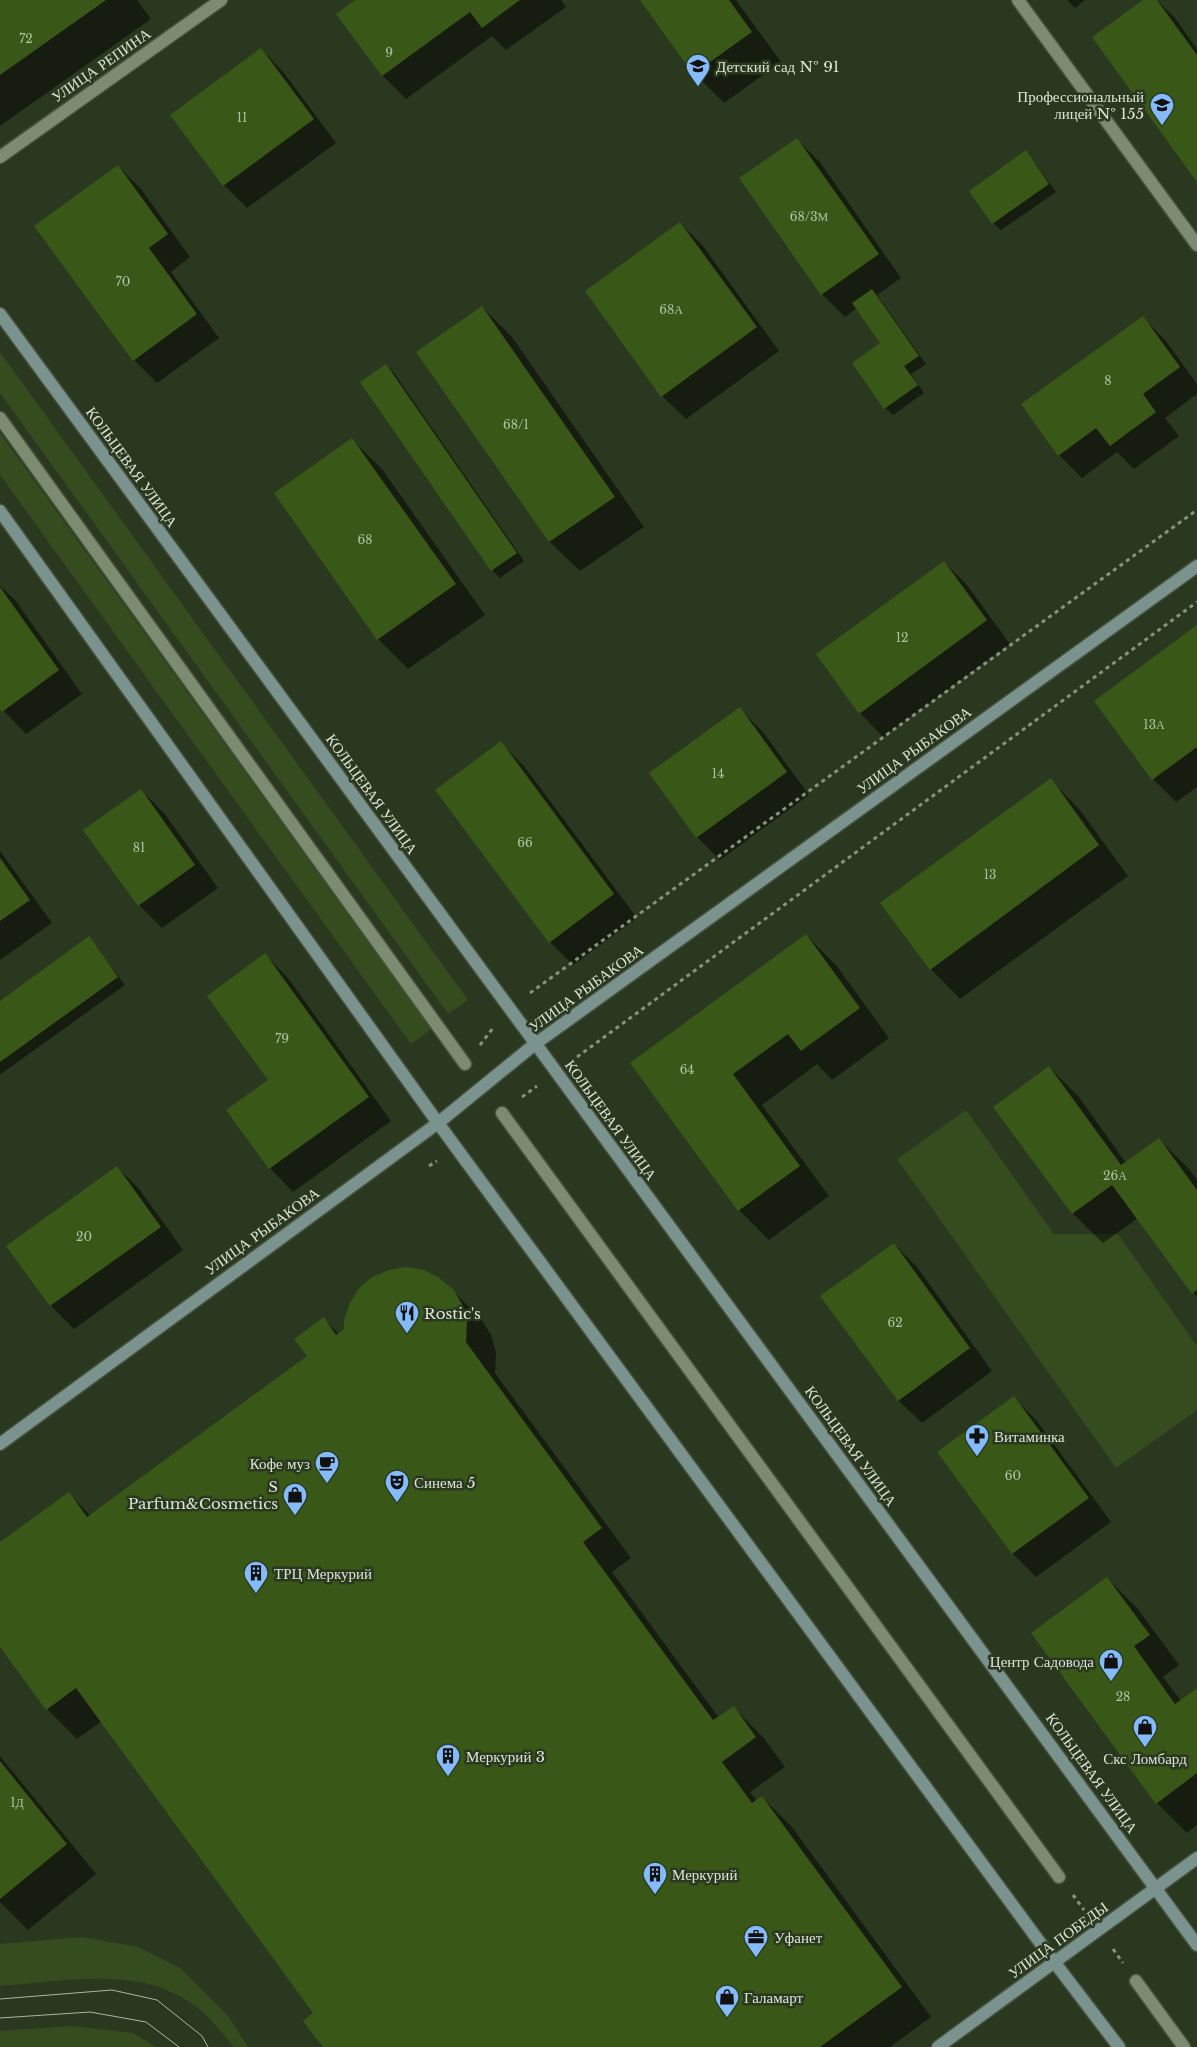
<svg xmlns="http://www.w3.org/2000/svg" width="1197" height="2047" font-family="'Libre Baskerville',serif">
  <style>
    .green { fill: #354c1f }
    .shadow { fill: #0007 }
    .building { fill: #395818 }
    .lines { fill: none; stroke-linecap: round; stroke-linejoin: round }
    .lane-casing { stroke: #47523d; stroke-width: 15 }
    .street-casing { stroke: #47523d; stroke-width: 15 }
    .secondary-casing { stroke: #47523d; stroke-width: 15 }
    .path { stroke: #88937f; stroke-width: 3; stroke-dasharray: 4 4; stroke-linecap: butt }
    .lane { stroke: #7c8c70; stroke-width: 12 }
    .street { stroke: #7c8c70; stroke-width: 12 }
    .secondary { stroke: #7b938f; stroke-width: 12 }
    .tram { stroke: #aab5a3; stroke-width: 1 }
    .labels { text-anchor: middle; dominant-baseline: central; stroke-width: 5; stroke-linejoin: round; paint-order: stroke }
    .number-label { font-size: 12px; fill: #b2c1a6 }
    .street-label { font-size: 15px; fill: #dbe4d5; stroke: #2a381f }
    .poi-label { font-size: 15px; fill: #dbe4d5; stroke: #2a381f; text-anchor: start }
  </style>
  <rect width="100%" height="100%" fill="#2a381f"/>
  <g class="green">
    <polygon points="0,352 468,1000 448,1014 0,393"/>
    <polygon points="0,433 431,1029 411,1044 0,475"/>
    <polygon points="966,1110 1054,1234 1118,1234 1197,1346 1197,1410 1116,1468 897,1159"/>
    <path d="M82,1937L138,1947L180,1968L228,2016L248,2047H234C220,2030 207,2013 188,2001C134,1966 61,1982 0,1986V1944Z"/>
    <polygon points="72,2026 133,2033 156,2047 0,2047 0,2031"/>
  </g>
  <g class="shadow">
    <polygon points="0,0 137,0 151,19 0,126"/>
    <polygon points="357,0 561,0 566,7 506,50 492,36 406,99 383,76 337,14"/>
    <polygon points="641,0 736,0 781,62 724,103 694,73"/>
    <polygon points="1067,0 1085,0 1075,8"/>
    <polygon points="1145,0 1157,0 1175,18 1197,49 1197,180"/>
    <polygon points="261,49 284,73 336,143 247,208 224,185"/>
    <polygon points="796,139 820,162 901,278 877,295 926,364 911,374 924,393 893,415 885,408 882,343 857,308 845,317 822,294"/>
    <polygon points="1026,152 1033,160 1056,192 1001,230 993,223"/>
    <polygon points="118,166 141,189 190,257 171,272 219,338 157,383 134,360"/>
    <polygon points="680,223 703,246 779,351 686,419 662,396"/>
    <polygon points="482,307 512,337 644,527 580,571 550,542 418,352"/>
    <polygon points="1143,318 1166,341 1197,384 1197,394 1165,418 1179,436 1134,469 1117,452 1082,478 1059,455"/>
    <polygon points="386,365 394,373 524,561 500,578 492,570 361,382"/>
    <polygon points="352,440 382,469 485,615 408,669 378,639"/>
    <polygon points="944,562 967,585 1010,644 883,737 860,713 817,655"/>
    <polygon points="0,586 15,600 82,694 26,734 0,707"/>
    <polygon points="1197,627 1197,787 1176,802 1153,779"/>
    <polygon points="740,709 763,732 809,795 720,860 697,837"/>
    <polygon points="501,743 524,766 637,918 573,965 550,942"/>
    <polygon points="1051,780 1080,810 1128,876 960,999 931,969"/>
    <polygon points="141,790 164,813 218,888 162,928 139,905"/>
    <polygon points="0,851 52,923 0,960"/>
    <polygon points="806,935 836,965 889,1038 832,1080 817,1064 762,1105 829,1196 769,1240 739,1210 632,1063"/>
    <polygon points="89,938 125,985 1,1074 0,1073 0,1002"/>
    <polygon points="265,955 288,978 391,1121 293,1192 270,1168 270,1080"/>
    <polygon points="1049,1067 1079,1097 1126,1163 1159,1139 1189,1169 1197,1180 1197,1297 1138,1218 1103,1243 1073,1214 995,1107"/>
    <polygon points="117,1167 140,1190 183,1250 74,1329 51,1306 8,1246"/>
    <polygon points="894,1244 917,1267 992,1371 922,1423 898,1400"/>
    <polygon points="452,1290 482,1320 491,1335 496,1352 495,1373 631,1558 612,1572 719,1718 733,1707 763,1737 785,1767 750,1792 757,1801 762,1797 792,1827 931,2017 890,2047 324,2047 315,2013 102,1721 77,1739 47,1709 0,1645 0,1543 68,1493 91,1516 308,1357 324,1319 339,1334"/>
    <polygon points="1014,1398 1037,1421 1111,1522 1036,1577 1013,1554 939,1452"/>
    <polygon points="1107,1578 1137,1608 1179,1665 1163,1677 1181,1701 1197,1689 1197,1825 1187,1833 1157,1803"/>
    <polygon points="0,1756 96,1874 28,1930 0,1902"/>
  </g>
  <g class="building">
    <polygon points="0,0 106,0 0,75"/>
    <polygon points="355,0 520,0 482,28 470,12 382,76 336,14"/>
    <polygon points="640,0 729,0 752,32 693,74"/>
    <polygon points="1143,0 1157,0 1197,55 1197,182 1092,37"/>
    <polygon points="261,48 314,119 223,186 170,115"/>
    <polygon points="797,138 879,254 821,295 739,178"/>
    <polygon points="1026,150 1049,184 992,224 969,191"/>
    <polygon points="118,165 168,234 149,248 197,314 133,361 34,226"/>
    <polygon points="680,222 757,327 661,397 585,291"/>
    <polygon points="872,289 919,356 904,366 918,385 884,409 852,363 880,343 852,303"/>
    <polygon points="482,306 615,497 549,542 416,352"/>
    <polygon points="1143,316 1180,367 1143,394 1156,412 1110,446 1096,428 1058,456 1021,404"/>
    <polygon points="386,364 517,553 491,571 360,382"/>
    <polygon points="352,438 456,584 377,640 274,493"/>
    <polygon points="944,561 987,620 859,714 816,654"/>
    <polygon points="0,587 59,670 2,712 0,709"/>
    <polygon points="1197,625 1197,747 1152,780 1094,701"/>
    <polygon points="740,707 787,772 696,838 649,773"/>
    <polygon points="501,741 614,894 549,943 435,790"/>
    <polygon points="1051,778 1099,845 930,970 880,903"/>
    <polygon points="141,789 195,865 138,906 83,830"/>
    <polygon points="0,858 30,900 0,921"/>
    <polygon points="806,934 860,1008 801,1051 788,1034 733,1074 800,1166 738,1211 630,1063"/>
    <polygon points="89,936 118,977 0,1062 0,1001"/>
    <polygon points="265,953 369,1097 269,1169 226,1110 268,1080 207,996"/>
    <polygon points="1049,1066 1121,1165 1159,1138 1197,1190 1197,1290 1192,1294 1112,1185 1072,1214 993,1107"/>
    <polygon points="117,1166 161,1227 50,1306 6,1246"/>
    <polygon points="894,1243 970,1348 898,1401 820,1296"/>
    <polygon points="406,1267 424,1270 439,1278 453,1289 462,1304 467,1321 466,1342 602,1528 583,1542 713,1720 734,1706 756,1737 722,1762 752,1803 762,1796 902,1987 820,2047 323,2047 303,2021 313,2013 76,1688 46,1710 0,1647 0,1542 69,1492 87,1517 307,1356 294,1339 324,1317 336,1335 344,1329 344,1320 350,1303 359,1288 372,1277 389,1270"/>
    <polygon points="1014,1396 1089,1498 1012,1554 937,1452"/>
    <polygon points="1107,1577 1150,1635 1134,1646 1175,1704 1197,1688 1197,1773 1156,1804 1031,1633"/>
    <polygon points="0,1761 67,1844 0,1899"/>
  </g>
  <g class="lines">
    <defs>
      <polyline id="lane" points="1018,0 1197,245"/>
      <g id="street">
        <polyline points="0,157 221,0"/>
        <polyline points="0,418 465,1064"/>
        <polyline points="502,1113 1059,1877"/>
        <polyline points="1136,1981 1184,2047"/>
      </g>
      <g id="secondary">
        <polyline points="0,314 1197,1945"/>
        <polyline points="0,511 438,1123 1055,1963 1119,2047"/>
        <polyline points="0,1444 438,1123 535,1044 1197,566"/>
        <polyline points="938,2047 1197,1858"/>
      </g>
    </defs>
    <use href="#lane" class="lane-casing"/>
    <use href="#street" class="street-casing"/>
    <use href="#secondary" class="secondary-casing"/>
    <g class="path">
      <polyline points="530,993 1197,510"/>
      <polyline points="480,1045 493,1028"/>
      <polyline points="577,1057 1197,602"/>
      <polyline points="522,1097 537,1086"/>
      <polyline points="429,1166 437,1161"/>
      <polyline points="1073,1895 1084,1910"/>
      <polyline points="1113,1949 1123,1963"/>
    </g>
    <use href="#lane" class="lane"/>
    <use href="#street" class="street"/>
    <use href="#secondary" class="secondary"/>
    <g class="tram">
      <polyline points="0,1999 112,1990 157,2000 202,2036 208,2047"/>
      <polyline points="0,2018 90,2012 146,2022 179,2047"/>
    </g>
  </g>
  <defs>
    <symbol id="school-pin" viewBox="-11 -11 22 30"><path d="M0 17L-7.5 6A9.5 9.5 0 1 1 7.5 6Z" fill="#84bcfb" stroke="#2a381f"/><path d="M0-5L7-2L0 1L-7-2ZM-4 1L0 2.5L4 1V4Q0 6-4 4Z" fill="#111"/></symbol>
    <symbol id="university-pin" viewBox="-11 -11 22 30"><path d="M0 17L-7.5 6A9.5 9.5 0 1 1 7.5 6Z" fill="#84bcfb" stroke="#2a381f"/><path d="M0-5L7-2L0 1L-7-2ZM-4 1L0 2.5L4 1V4Q0 6-4 4Z" fill="#111"/></symbol>
    <symbol id="restaurant-pin" viewBox="-11 -11 22 30"><path d="M0 17L-7.5 6A9.5 9.5 0 1 1 7.5 6Z" fill="#84bcfb" stroke="#2a381f"/><path d="M-5-6h1v4h1v-4h1v4h1v-4h1v5L-1.5 .5V6h-2V.5L-5-1ZM5-6V6H3V1.5H1.5Q1.5-4 5-6Z" fill="#111"/></symbol>
    <symbol id="pharmacy-pin" viewBox="-11 -11 22 30"><path d="M0 17L-7.5 6A9.5 9.5 0 1 1 7.5 6Z" fill="#84bcfb" stroke="#2a381f"/><path d="M-2-6h4v4h4v4h-4v4h-4v-4h-4v-4h4Z" fill="#111"/></symbol>
    <symbol id="cafe-pin" viewBox="-11 -11 22 30"><path d="M0 17L-7.5 6A9.5 9.5 0 1 1 7.5 6Z" fill="#84bcfb" stroke="#2a381f"/><path d="M-5.5-4.5H6V0H3Q3 3.5 0 3.5H-2.5Q-5.5 3.5-5.5 0ZM3-3.2v2h1.7v-2ZM-6 4.5H4V6H-6Z" fill="#111"/></symbol>
    <symbol id="theatre-pin" viewBox="-11 -11 22 30"><path d="M0 17L-7.5 6A9.5 9.5 0 1 1 7.5 6Z" fill="#84bcfb" stroke="#2a381f"/><path d="M-5-5.5Q0-4 5-5.5V0Q5 5 0 6Q-5 5-5 0ZM-3.3-2.5H-1v1.5H-3.3ZM1-2.5H3.3v1.5H1ZM-2.8 1Q0 5.5 2.8 1Z" fill="#111"/></symbol>
    <symbol id="shop-pin" viewBox="-11 -11 22 30"><path d="M0 17L-7.5 6A9.5 9.5 0 1 1 7.5 6Z" fill="#84bcfb" stroke="#2a381f"/><path d="M-5-2.5h2.3a2.7 3.5 0 0 1 5.4 0H5L5.5 6h-11ZM-1.5-2.5h3a1.5 2.3 0 0 0-3 0Z" fill="#111"/></symbol>
    <symbol id="building-pin" viewBox="-11 -11 22 30"><path d="M0 17L-7.5 6A9.5 9.5 0 1 1 7.5 6Z" fill="#84bcfb" stroke="#2a381f"/><path d="M-4-6H4V6H1V3H-1V6H-4ZM-2.5-4.3h1.7v1.8h-1.7ZM.8-4.3h1.7v1.8H.8ZM-2.5-1h1.7V.8h-1.7ZM.8-1h1.7V.8H.8Z" fill="#111"/></symbol>
    <symbol id="office-pin" viewBox="-11 -11 22 30"><path d="M0 17L-7.5 6A9.5 9.5 0 1 1 7.5 6Z" fill="#84bcfb" stroke="#2a381f"/><path d="M-6-3h4V-5.5h4V-3h4V5H-6ZM-1-4.5V-3h2v-1.5ZM-6 0V1H6V0Z" fill="#111"/></symbol>
  </defs>
  <g fill-rule="evenodd">
    <use href="#school-pin" x="684" y="52" width="28" height="38"/>
    <use href="#university-pin" x="1148" y="91" width="28" height="38"/>
    <use href="#restaurant-pin" x="393" y="1299" width="28" height="38"/>
    <use href="#pharmacy-pin" x="963" y="1422" width="28" height="38"/>
    <use href="#cafe-pin" x="313" y="1449" width="28" height="38"/>
    <use href="#theatre-pin" x="383" y="1468" width="28" height="38"/>
    <use href="#shop-pin" x="281" y="1481" width="28" height="38"/>
    <use href="#building-pin" x="242" y="1559" width="28" height="38"/>
    <use href="#shop-pin" x="1097" y="1647" width="28" height="38"/>
    <use href="#shop-pin" x="1131" y="1713" width="28" height="38"/>
    <use href="#building-pin" x="434" y="1742" width="28" height="38"/>
    <use href="#building-pin" x="641" y="1860" width="28" height="38"/>
    <use href="#office-pin" x="742" y="1923" width="28" height="38"/>
    <use href="#shop-pin" x="713" y="1983" width="28" height="38"/>
  </g>
  <g class="labels">
    <g class="number-label">
      <text x="26" y="38">72</text>
      <text x="389" y="52">9</text>
      <text x="242" y="117">11</text>
      <text x="809" y="216">68/3М</text>
      <text x="123" y="281">70</text>
      <text x="671" y="309">68А</text>
      <text x="1108" y="380">8</text>
      <text x="516" y="424">68/1</text>
      <text x="365" y="539">68</text>
      <text x="902" y="637">12</text>
      <text x="1154" y="724">13А</text>
      <text x="718" y="773">14</text>
      <text x="525" y="842">66</text>
      <text x="139" y="847">81</text>
      <text x="990" y="874">13</text>
      <text x="282" y="1038">79</text>
      <text x="687" y="1069">64</text>
      <text x="1115" y="1175">26А</text>
      <text x="84" y="1236">20</text>
      <text x="895" y="1322">62</text>
      <text x="1013" y="1475">60</text>
      <text x="1123" y="1696">28</text>
      <text x="17" y="1802">1Д</text>
    </g>
    <g class="street-label">
      <text transform="translate(101 65) rotate(-35)">УЛИЦА РЕПИНА</text>
      <text transform="translate(132 467) rotate(54)">КОЛЬЦЕВАЯ УЛИЦА</text>
      <text transform="translate(914 750) rotate(-36)">УЛИЦА РЫБАКОВА</text>
      <text transform="translate(372 794) rotate(54)">КОЛЬЦЕВАЯ УЛИЦА</text>
      <text transform="translate(586 988) rotate(-36)">УЛИЦА РЫБАКОВА</text>
      <text transform="translate(611 1120) rotate(54)">КОЛЬЦЕВАЯ УЛИЦА</text>
      <text transform="translate(262 1231) rotate(-36)">УЛИЦА РЫБАКОВА</text>
      <text transform="translate(851 1446) rotate(54)">КОЛЬЦЕВАЯ УЛИЦА</text>
      <text transform="translate(1092 1773) rotate(54)">КОЛЬЦЕВАЯ УЛИЦА</text>
      <text transform="translate(1058 1940) rotate(-36)">УЛИЦА ПОБЕДЫ</text>
    </g>
    <g class="poi-label">
      <text x="716" y="66">Детский сад № 91</text>
      <text x="1144" y="96" text-anchor="end">Профессиональный<tspan x="1144" dy="17">лицей № 155</tspan></text>
      <text x="424" y="1313">Rostic's</text>
      <text x="994" y="1436">Витаминка</text>
      <text x="310" y="1463" text-anchor="end">Кофе муз</text>
      <text x="414" y="1482">Синема 5</text>
      <text x="278" y="1486" text-anchor="end">S<tspan x="278" dy="17">Parfum&amp;Cosmetics</tspan></text>
      <text x="274" y="1573">ТРЦ Меркурий</text>
      <text x="1094" y="1661" text-anchor="end">Центр Садовода</text>
      <text x="466" y="1756">Меркурий 3</text>
      <text x="1145" y="1758" text-anchor="middle">Скс Ломбард</text>
      <text x="672" y="1874">Меркурий</text>
      <text x="774" y="1937">Уфанет</text>
      <text x="744" y="1997">Галамарт</text>
    </g>
  </g>
</svg>
